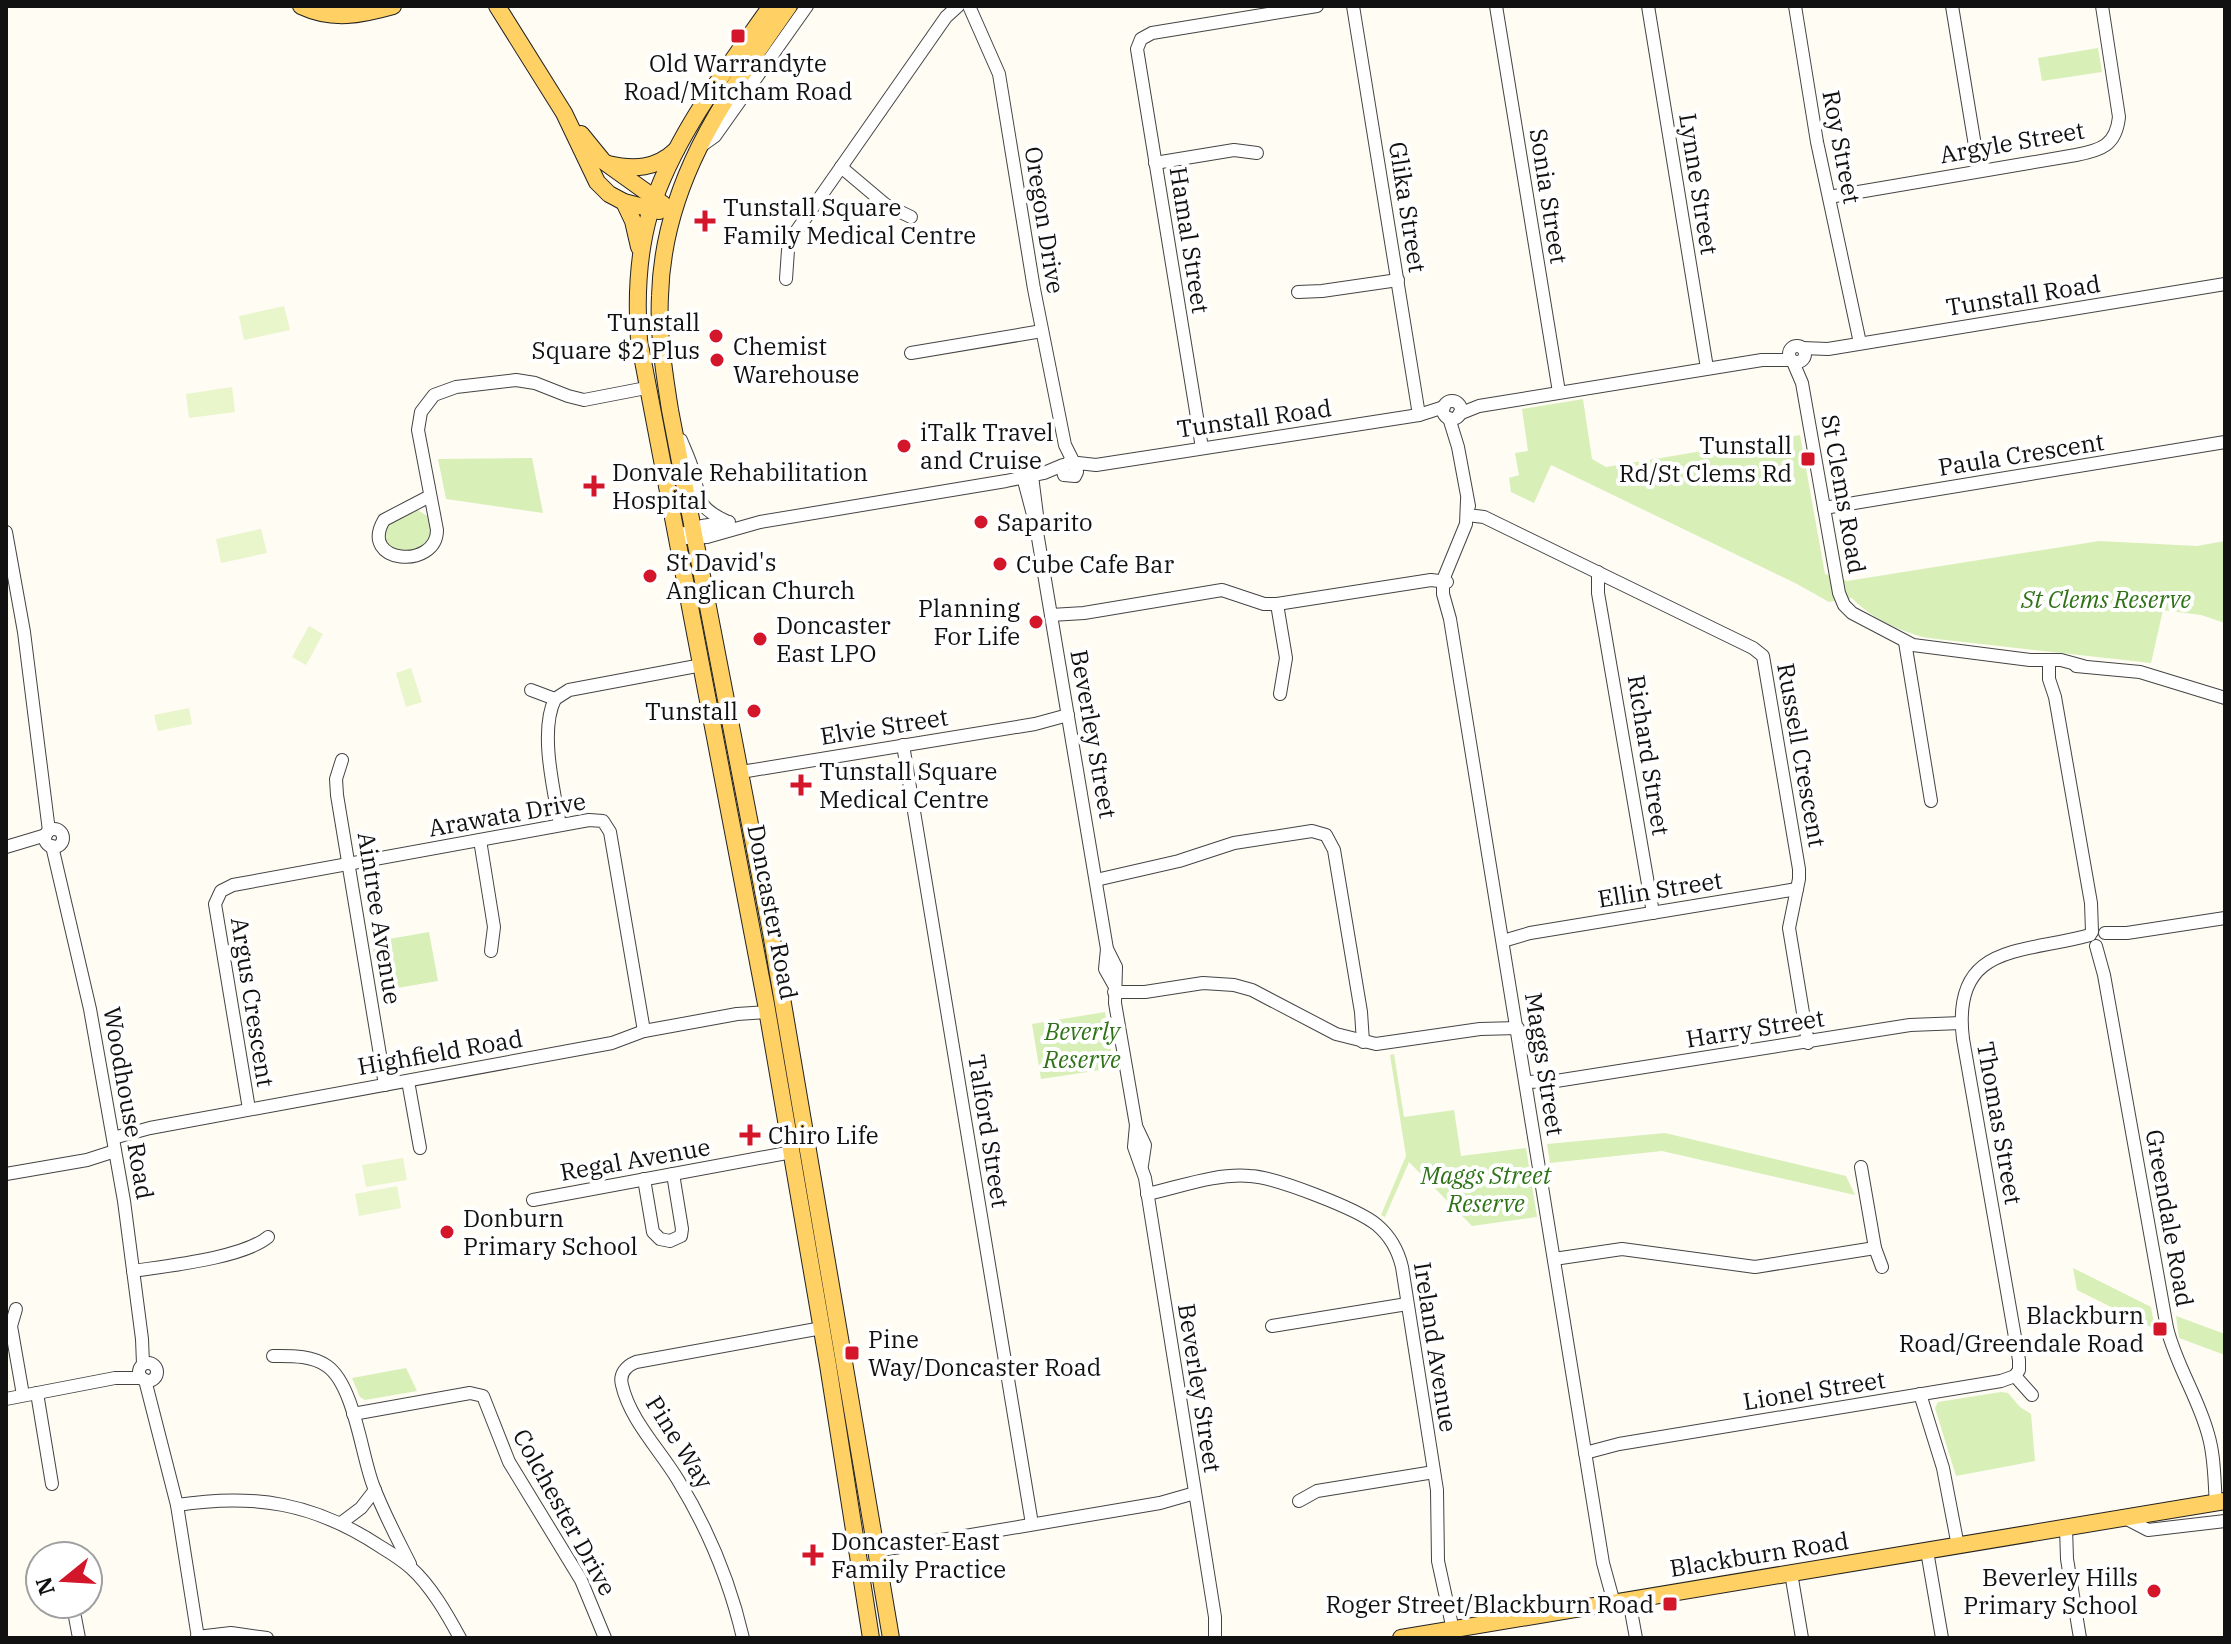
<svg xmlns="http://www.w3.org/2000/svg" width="2231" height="1644" font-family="'IBM Plex Serif',serif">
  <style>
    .green { fill: #d8efb8 }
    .pitch { fill: #e9f5cb }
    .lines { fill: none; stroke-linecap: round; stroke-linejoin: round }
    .minor-casing { stroke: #444; stroke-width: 14 }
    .major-casing { stroke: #222; stroke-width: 18 }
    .minor { stroke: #fff; stroke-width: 12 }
    .major { stroke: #ffd064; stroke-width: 16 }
    .poi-dot { fill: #d3162a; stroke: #fff; stroke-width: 3 }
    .labels { text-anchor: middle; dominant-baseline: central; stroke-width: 8; stroke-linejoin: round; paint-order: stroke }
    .poi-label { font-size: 24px; fill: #111; stroke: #fff; text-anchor: start }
    .street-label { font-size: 24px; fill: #111; stroke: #fff }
    .park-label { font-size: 24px; font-style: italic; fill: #2f7217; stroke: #fff }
  </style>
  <rect width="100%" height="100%" fill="#fffcf4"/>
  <g class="green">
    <polygon points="2098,48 2102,72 2042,81 2038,58"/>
    <path d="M1583,399L1592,459L1606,467L1800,435L1825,574L1847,581L2099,541L2197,546L2225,541V623L2201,615L2163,610L2151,663L1928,638C1903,633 1869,617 1852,598L1829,602L1797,584L1551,465L1534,503L1511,492L1509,478L1519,475L1515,453L1528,451L1522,409Z"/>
    <polygon points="532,458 543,513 446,499 438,459"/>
    <path d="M416,509L429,517C435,546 424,550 396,551C386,544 384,538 386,525Z"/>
    <polygon points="429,932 438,981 380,991 372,942"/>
    <polygon points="1105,1012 1114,1068 1041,1079 1032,1024"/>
    <polygon points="1394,1054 1404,1117 1454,1110 1461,1156 1526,1148 1537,1217 1472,1226 1409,1162 1385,1217 1381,1215 1406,1156 1390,1055"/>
    <polygon points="1665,1133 1846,1176 1855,1195 1662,1151 1550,1163 1547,1144"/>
    <polygon points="2073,1268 2151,1307 2155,1329 2077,1290"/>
    <polygon points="2176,1316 2225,1334 2225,1355 2179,1338"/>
    <polygon points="406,1368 417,1391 365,1400 360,1397 352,1378"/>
    <polygon points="2001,1392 2008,1393 2020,1407 2031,1414 2035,1461 1956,1476 1935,1408 1938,1402"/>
  </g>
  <g class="pitch">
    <polygon points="284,306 290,330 244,340 239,316"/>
    <polygon points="232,387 235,412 189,418 186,394"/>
    <polygon points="261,529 267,553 221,563 216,539"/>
    <polygon points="309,626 323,634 306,665 292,657"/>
    <polygon points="411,668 422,702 406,707 396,673"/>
    <polygon points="189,708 192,724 158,731 154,715"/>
    <polygon points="403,1158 407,1180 366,1187 362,1165"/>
    <polygon points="397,1186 401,1208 359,1216 355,1194"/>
  </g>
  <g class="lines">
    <defs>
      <g id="minor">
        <polyline points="969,6 999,74 1034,289 1065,445 1074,463"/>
        <polyline points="1353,6 1419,415"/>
        <polyline points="1496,6 1559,392"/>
        <polyline points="1648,6 1707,368"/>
        <polyline points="1795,6 1817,142 1860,343"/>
        <polyline points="1952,6 1979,170"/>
        <polyline points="701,146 715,136 807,6"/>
        <polyline points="1155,163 1234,150 1257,153"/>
        <polyline points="841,167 886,205 911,217"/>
        <path d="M1829,197L2076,155C2102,150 2116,145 2119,117L2102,6"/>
        <polyline points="786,279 788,250 795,233 946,17 958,6"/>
        <polyline points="1298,292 1322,291 1398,280"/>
        <circle cx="1797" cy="354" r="8"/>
        <polyline points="1802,348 1828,349 2225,284"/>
        <polyline points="911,353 1042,331"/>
        <polyline points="1793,362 1802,383 1839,593 1844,605 1852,613 1913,645 2030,660 2061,660 2083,666"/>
        <circle cx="1452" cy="410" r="9"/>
        <polyline points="1459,414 1479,406 1762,360 1791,360"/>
        <polyline points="1449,418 1458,447 1469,506"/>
        <path d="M681,440C685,450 690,460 693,471C700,500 697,508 728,522"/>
        <polyline points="1202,448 1137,49 1141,39 1152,33 1317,6"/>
        <polyline points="1075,464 1077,472 1075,476 1064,475 1062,468 1069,462 1096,465 1419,415 1444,407"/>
        <polyline points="1032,476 1037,515"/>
        <polyline points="1023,477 1036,526 1107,949 1116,967 1115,1003 1136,1125 1134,1147 1145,1178 1215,1617 1215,1638"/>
        <path d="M430,496L384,520C358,564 437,570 437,530L418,430L421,412L434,395L456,387L516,380L535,383L568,396L584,400L646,388"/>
        <polyline points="1467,500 1466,524 1443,580 1443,594 1450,619 1603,1563 1614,1603"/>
        <polyline points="1824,508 2225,442"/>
        <polyline points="1467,515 1484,517 1753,648 1763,656 1799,869 1799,879 1789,928 1808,1043"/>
        <polyline points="6,532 24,632 49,831"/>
        <polyline points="685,533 702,526 729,522"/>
        <polyline points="686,538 707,537 760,522 1006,481 1044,473 1063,465"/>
        <polyline points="1598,572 1598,593 1653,913"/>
        <polyline points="1277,604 1286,658 1280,694"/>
        <polyline points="1051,615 1084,613 1222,590 1264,604 1277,604 1431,580 1447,582"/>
        <polyline points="1905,642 1931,801"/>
        <polyline points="2049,661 2049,679 2055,697 2091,903 2092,932"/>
        <polyline points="2076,666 2140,672 2225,698"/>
        <polyline points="531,690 555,699"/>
        <polyline points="555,699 569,690 702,665"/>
        <path d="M555,699C539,731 554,791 560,825"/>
        <polyline points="903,745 1032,1524"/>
        <polyline points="342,760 336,779 337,795 385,1085"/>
        <polyline points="741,772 1035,724 1068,715"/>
        <circle cx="54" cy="838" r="9"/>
        <polyline points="480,840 494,927 491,951"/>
        <polyline points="52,846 90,1009 124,1201 142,1339 143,1364"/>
        <polyline points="6,847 46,835"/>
        <polyline points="1096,880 1179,861 1234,843 1312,831 1326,835 1334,850 1361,1012 1363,1042"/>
        <polyline points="2105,933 2127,933 2225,918"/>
        <polyline points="1503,941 1530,933 1797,889"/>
        <path d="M2096,946L2104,975L2167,1328C2176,1365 2198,1397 2208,1434C2215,1457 2214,1480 2216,1503"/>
        <polyline points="1107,949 1105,969 1114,985"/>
        <polyline points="1114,992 1145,992 1203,983 1234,985 1252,990 1336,1034 1376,1044 1480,1029 1518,1028"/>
        <polyline points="408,1081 420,1148"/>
        <polyline points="1526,1082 1556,1081 1910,1025 1961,1023"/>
        <polyline points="249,1109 215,904 221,891 233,885 589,820 603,821 610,832 644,1031"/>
        <polyline points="1136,1126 1145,1145 1142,1165"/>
        <polyline points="113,1138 150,1128 612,1043 644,1031 737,1014 767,1012"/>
        <polyline points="1861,1167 1875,1248 1882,1267"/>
        <polyline points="6,1174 87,1160 115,1151"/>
        <polyline points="644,1179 653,1232 660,1239 670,1241 681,1236 682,1229 673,1174"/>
        <path d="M1147,1194C1180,1187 1215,1173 1250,1176C1275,1177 1358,1209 1377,1225C1390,1236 1398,1250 1402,1267L1437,1490L1438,1561L1453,1630"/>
        <polyline points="533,1200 792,1152"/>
        <polyline points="1554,1259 1622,1249 1755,1267 1875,1248"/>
        <path d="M133,1271C166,1266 243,1258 268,1237"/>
        <polyline points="16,1309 11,1326 23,1395"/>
        <polyline points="1272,1326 1407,1304"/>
        <path d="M273,1356C291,1356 311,1355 327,1366C354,1385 361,1453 373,1485C383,1512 397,1538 410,1564"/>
        <circle cx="148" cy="1372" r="9"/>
        <path d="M2015,1376L2019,1370V1360L1963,1039C1951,942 2023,954 2090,935"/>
        <polyline points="2015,1376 2032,1395"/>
        <polyline points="145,1380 177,1505 198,1638"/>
        <polyline points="37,1393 52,1484"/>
        <polyline points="1920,1394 1943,1468 1958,1546"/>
        <polyline points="6,1399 115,1378 142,1378"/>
        <polyline points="353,1414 470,1393 483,1396 509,1462 581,1580 605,1638"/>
        <polyline points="1585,1453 1619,1444 2001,1381 2015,1376"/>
        <polyline points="1299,1501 1317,1491 1434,1472"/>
        <path d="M177,1505C254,1493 315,1503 381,1547C391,1553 402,1560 411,1568C431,1586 447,1614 460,1638"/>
        <polyline points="2125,1518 2148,1530 2225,1521"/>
        <polyline points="341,1523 361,1508 375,1490"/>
        <polyline points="2066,1528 2067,1559 2080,1638"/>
        <polyline points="876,1551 1160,1503 1195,1493"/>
        <polyline points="1927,1551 1942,1638"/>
        <polyline points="1791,1573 1802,1638"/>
        <polyline points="1629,1600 1636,1638"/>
        <polyline points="75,1617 79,1638"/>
        <polyline points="197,1637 231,1633 267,1638"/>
        <path d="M743,1638C730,1582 708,1529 678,1480C660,1450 630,1420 622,1385C619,1374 626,1366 636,1362L822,1328"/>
      </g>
      <g id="major">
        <path d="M301,6C333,21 361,15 393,6"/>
        <polyline points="497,6 564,113 597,182 609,194 624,202 659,211"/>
        <path d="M771,6C726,70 674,136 650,212C638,253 636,297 639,340L766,1004L828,1365L871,1638"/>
        <path d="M789,6C726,96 663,181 660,296C658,334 664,372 670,410L771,933L891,1638"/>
        <polyline points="581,134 603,161 663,204"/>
        <path d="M608,164C634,170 656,169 676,150"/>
        <polyline points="624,202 633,221 639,247"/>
        <polyline points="1401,1638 2225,1501"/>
      </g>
    </defs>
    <use href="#minor" class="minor-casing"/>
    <use href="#major" class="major-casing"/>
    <use href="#minor" class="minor"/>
    <use href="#major" class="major"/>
  </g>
  <g class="poi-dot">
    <rect x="730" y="28" width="16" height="16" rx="4"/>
    <path d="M701 209h8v8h8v8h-8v8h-8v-8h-8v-8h8z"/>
    <circle cx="716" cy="336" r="8"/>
    <circle cx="717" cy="360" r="8"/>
    <circle cx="904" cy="446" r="8"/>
    <rect x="1800" y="451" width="16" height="16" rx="4"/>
    <path d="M590 474h8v8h8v8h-8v8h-8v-8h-8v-8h8z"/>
    <circle cx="981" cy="522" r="8"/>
    <circle cx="1000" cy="564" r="8"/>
    <circle cx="650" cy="576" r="8"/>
    <circle cx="1036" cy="622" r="8"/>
    <circle cx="760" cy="639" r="8"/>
    <circle cx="754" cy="711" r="8"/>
    <path d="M797 773h8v8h8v8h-8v8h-8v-8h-8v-8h8z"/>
    <path d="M746 1123h8v8h8v8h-8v8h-8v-8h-8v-8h8z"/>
    <circle cx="447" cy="1232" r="8"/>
    <rect x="2152" y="1321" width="16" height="16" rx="4"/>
    <rect x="844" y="1345" width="16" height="16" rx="4"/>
    <path d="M809 1543h8v8h8v8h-8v8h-8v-8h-8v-8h8z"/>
    <circle cx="2154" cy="1591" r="8"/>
    <rect x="1662" y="1596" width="16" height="16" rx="4"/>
  </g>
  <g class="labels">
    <g class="poi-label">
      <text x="738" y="63" text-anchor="middle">Old Warrandyte<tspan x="738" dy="28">Road/Mitcham Road</tspan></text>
      <text x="723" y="207">Tunstall Square<tspan x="723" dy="28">Family Medical Centre</tspan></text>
      <text x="700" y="322" text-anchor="end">Tunstall<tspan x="700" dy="28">Square $2 Plus</tspan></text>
      <text x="733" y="346">Chemist<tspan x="733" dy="28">Warehouse</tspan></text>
      <text x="920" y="432">iTalk Travel<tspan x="920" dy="28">and Cruise</tspan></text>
      <text x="1792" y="445" text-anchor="end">Tunstall<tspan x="1792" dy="28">Rd/St Clems Rd</tspan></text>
      <text x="612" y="472">Donvale Rehabilitation<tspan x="612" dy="28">Hospital</tspan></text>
      <text x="997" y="522">Saparito</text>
      <text x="666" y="562">St David's<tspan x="666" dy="28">Anglican Church</tspan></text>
      <text x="1016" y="564">Cube Cafe Bar</text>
      <text x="1020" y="608" text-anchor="end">Planning<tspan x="1020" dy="28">For Life</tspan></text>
      <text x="776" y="625">Doncaster<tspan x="776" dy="28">East LPO</tspan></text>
      <text x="738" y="711" text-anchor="end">Tunstall</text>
      <text x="819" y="771">Tunstall Square<tspan x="819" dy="28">Medical Centre</tspan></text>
      <text x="768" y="1135">Chiro Life</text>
      <text x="463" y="1218">Donburn<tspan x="463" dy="28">Primary School</tspan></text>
      <text x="2144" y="1315" text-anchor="end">Blackburn<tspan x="2144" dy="28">Road/Greendale Road</tspan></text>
      <text x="868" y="1339">Pine<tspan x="868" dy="28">Way/Doncaster Road</tspan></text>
      <text x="831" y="1541">Doncaster East<tspan x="831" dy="28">Family Practice</tspan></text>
      <text x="2138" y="1577" text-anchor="end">Beverley Hills<tspan x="2138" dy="28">Primary School</tspan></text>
      <text x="1654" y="1604" text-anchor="end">Roger Street/Blackburn Road</text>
    </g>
    <g class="street-label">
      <text transform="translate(2012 142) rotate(-10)">Argyle Street</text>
      <text transform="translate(1842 147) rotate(79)">Roy Street</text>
      <text transform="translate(1699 184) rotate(81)">Lynne Street</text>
      <text transform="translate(1549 196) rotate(81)">Sonia Street</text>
      <text transform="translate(1408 207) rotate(81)">Glika Street</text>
      <text transform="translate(1045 220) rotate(81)">Oregon Drive</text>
      <text transform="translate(1190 240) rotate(81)">Hamal Street</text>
      <text transform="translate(2023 295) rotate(-9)">Tunstall Road</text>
      <text transform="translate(1254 418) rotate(-8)">Tunstall Road</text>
      <text transform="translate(2021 454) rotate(-9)">Paula Crescent</text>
      <text transform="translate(1844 494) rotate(80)">St Clems Road</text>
      <text transform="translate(884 726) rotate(-9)">Elvie Street</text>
      <text transform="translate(1094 734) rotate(80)">Beverley Street</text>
      <text transform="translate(1649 755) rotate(81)">Richard Street</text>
      <text transform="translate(1802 755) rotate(80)">Russell Crescent</text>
      <text transform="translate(507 814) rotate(-10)">Arawata Drive</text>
      <text transform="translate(1660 889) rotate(-9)">Ellin Street</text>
      <text transform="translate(773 912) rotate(79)">Doncaster Road</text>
      <text transform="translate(380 918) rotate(81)">Aintree Avenue</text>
      <text transform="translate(253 1002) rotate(81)">Argus Crescent</text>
      <text transform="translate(1755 1028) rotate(-9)">Harry Street</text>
      <text transform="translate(440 1052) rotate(-10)">Highfield Road</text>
      <text transform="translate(1545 1064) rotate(81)">Maggs Street</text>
      <text transform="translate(129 1103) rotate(80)">Woodhouse Road</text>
      <text transform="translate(2000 1123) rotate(80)">Thomas Street</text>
      <text transform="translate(989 1131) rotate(81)">Talford Street</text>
      <text transform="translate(635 1159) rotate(-10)">Regal Avenue</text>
      <text transform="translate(2170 1218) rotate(80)">Greendale Road</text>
      <text transform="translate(1436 1347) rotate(81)">Ireland Avenue</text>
      <text transform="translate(1200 1388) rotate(81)">Beverley Street</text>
      <text transform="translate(1814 1390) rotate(-9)">Lionel Street</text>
      <text transform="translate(680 1442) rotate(58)">Pine Way</text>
      <text transform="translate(565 1512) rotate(61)">Colchester Drive</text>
      <text transform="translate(1759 1554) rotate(-9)">Blackburn Road</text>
    </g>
    <g class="park-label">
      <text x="2106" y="599">St Clems Reserve</text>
      <text x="1082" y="1031">Beverly<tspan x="1082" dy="28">Reserve</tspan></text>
      <text x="1486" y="1175">Maggs Street<tspan x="1486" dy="28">Reserve</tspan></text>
    </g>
  </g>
  <rect width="2231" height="1644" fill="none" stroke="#111111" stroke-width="16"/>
  <g transform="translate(64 1580) rotate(252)"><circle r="38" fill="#ffffff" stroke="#a0a0a0" stroke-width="2"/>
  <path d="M0-6L14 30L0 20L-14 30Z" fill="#d3162a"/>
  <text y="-12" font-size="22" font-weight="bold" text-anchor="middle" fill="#111111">N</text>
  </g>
</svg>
